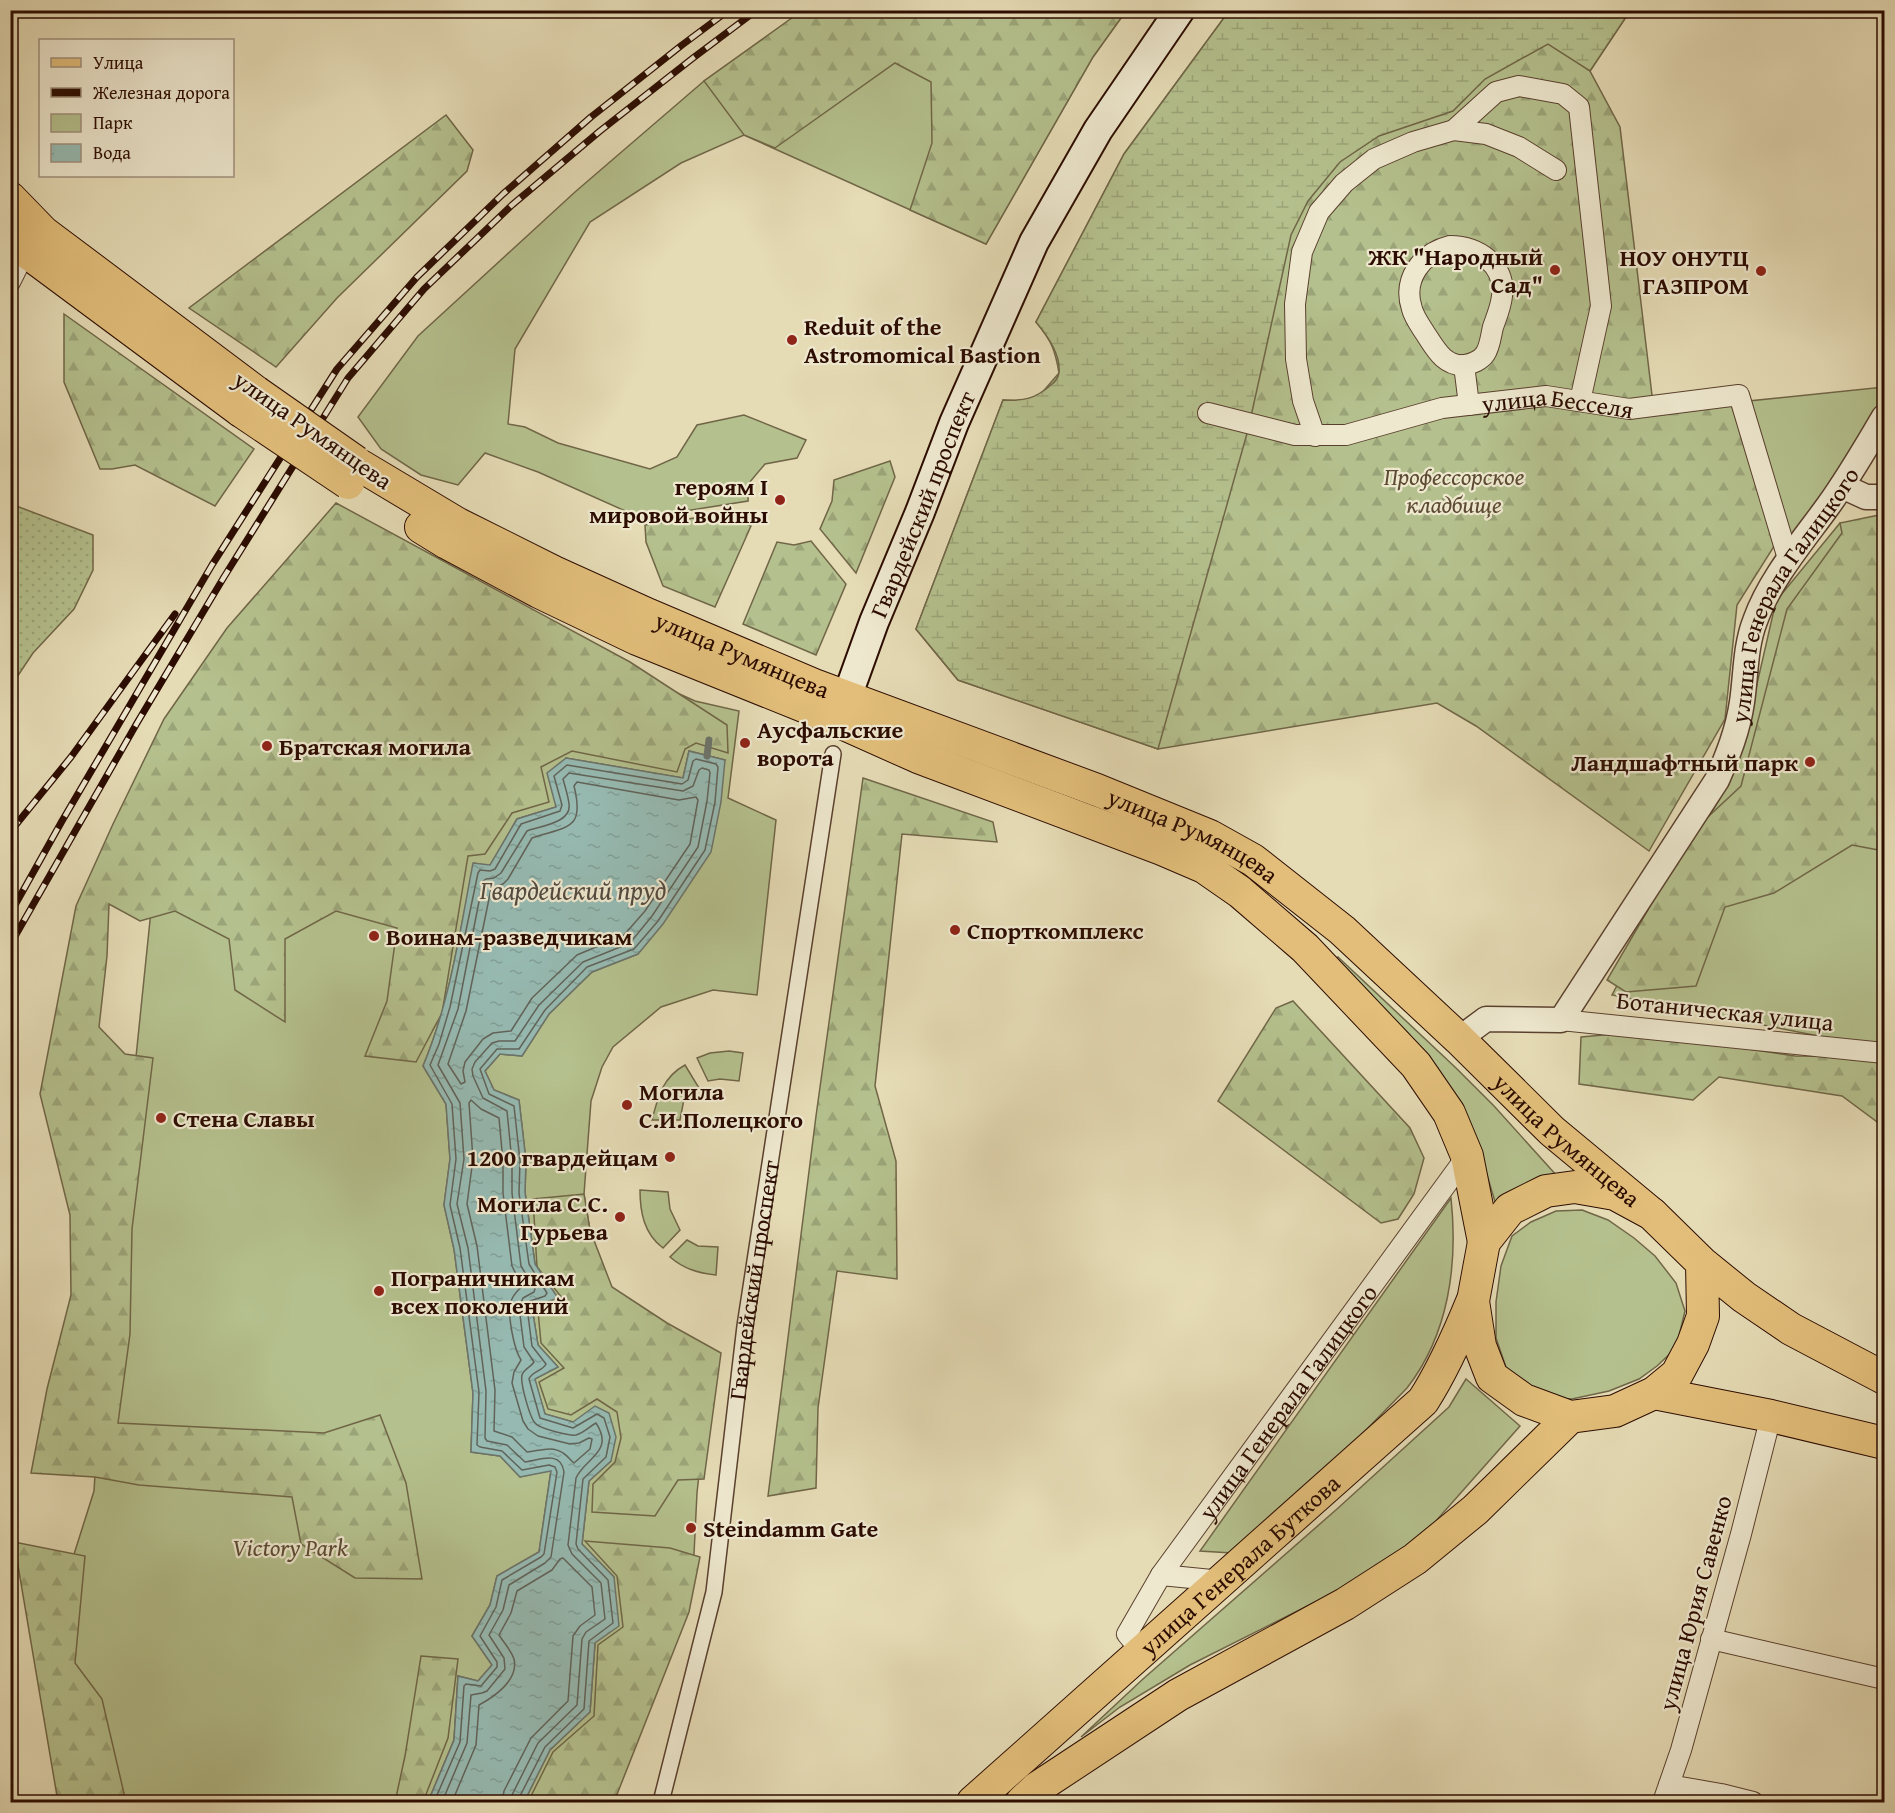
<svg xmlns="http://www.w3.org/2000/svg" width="1895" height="1813" font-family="'Gentium Book Plus',serif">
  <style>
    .green { fill: #b4c08d; stroke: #706647; stroke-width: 1.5 }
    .forest { fill: url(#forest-firs); stroke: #706647; stroke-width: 1.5 }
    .wetland { fill: url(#wetland-marsh); stroke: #706647; stroke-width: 1.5 }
    .garden { fill: url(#garden-dots); stroke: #706647; stroke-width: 1.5 }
    .water { fill: url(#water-ripples); stroke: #6c746b; stroke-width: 1.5 }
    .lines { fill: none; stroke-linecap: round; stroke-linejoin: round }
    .shore { stroke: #61635a; stroke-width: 1.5 }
    .stream { stroke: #6c746b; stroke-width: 7 }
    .pedestrian-casing { stroke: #5a402e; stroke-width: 18 }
    .minor-casing { stroke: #5a402e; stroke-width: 22 }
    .tertiary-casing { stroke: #5a402e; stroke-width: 27 }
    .secondary-casing { stroke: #2c0c01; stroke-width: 32 }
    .primary-casing { stroke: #2c0c01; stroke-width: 34 }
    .pedestrian { stroke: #eee8cf; stroke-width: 15 }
    .minor { stroke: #eee8cf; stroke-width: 20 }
    .tertiary { stroke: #eee8cf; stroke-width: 24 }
    .secondary { stroke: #eee8cf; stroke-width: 28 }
    .primary { stroke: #e2be7a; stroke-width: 32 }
    .rail-casing { stroke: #2c0c01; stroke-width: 7 }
    .rail { stroke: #eee8cf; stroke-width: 4.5; stroke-dasharray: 14; stroke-linecap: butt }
    .primary-bridge-casing { stroke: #2c0c01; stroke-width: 34; stroke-linecap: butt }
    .primary-bridge { stroke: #e2be7a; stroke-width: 32 }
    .poi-dot { fill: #8f2418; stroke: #eee8cf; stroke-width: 2 }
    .labels { text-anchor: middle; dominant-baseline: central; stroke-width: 4.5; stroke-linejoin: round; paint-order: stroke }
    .poi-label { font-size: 24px; font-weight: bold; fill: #2c0c01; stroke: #eee8cf; text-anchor: start }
    .street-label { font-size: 24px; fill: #2c0c01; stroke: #eee8cf }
    .park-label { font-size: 24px; font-style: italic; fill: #5c4b32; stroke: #eee8cf }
    .water-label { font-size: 26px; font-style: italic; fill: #51493f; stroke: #eee8cf }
  </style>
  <defs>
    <pattern id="forest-firs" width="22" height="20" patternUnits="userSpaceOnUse" patternTransform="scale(1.5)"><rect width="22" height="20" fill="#b4c08d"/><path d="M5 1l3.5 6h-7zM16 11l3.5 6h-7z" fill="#9ba478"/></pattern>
    <pattern id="wetland-marsh" width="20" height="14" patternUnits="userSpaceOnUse" patternTransform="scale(1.5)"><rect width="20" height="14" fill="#b4c08d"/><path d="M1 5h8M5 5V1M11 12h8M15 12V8" fill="none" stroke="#9ba478"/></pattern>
    <pattern id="garden-dots" width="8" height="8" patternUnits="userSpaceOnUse" patternTransform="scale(1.5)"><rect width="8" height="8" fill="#b4c08d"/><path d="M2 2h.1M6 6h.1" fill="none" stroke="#9ba478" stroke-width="1.8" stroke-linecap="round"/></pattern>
    <pattern id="water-ripples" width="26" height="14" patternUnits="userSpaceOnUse" patternTransform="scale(1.5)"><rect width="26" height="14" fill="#96bab2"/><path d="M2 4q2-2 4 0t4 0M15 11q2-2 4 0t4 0" fill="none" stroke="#819f97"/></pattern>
  </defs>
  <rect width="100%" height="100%" fill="#e5dbb5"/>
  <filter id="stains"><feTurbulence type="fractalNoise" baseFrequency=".00333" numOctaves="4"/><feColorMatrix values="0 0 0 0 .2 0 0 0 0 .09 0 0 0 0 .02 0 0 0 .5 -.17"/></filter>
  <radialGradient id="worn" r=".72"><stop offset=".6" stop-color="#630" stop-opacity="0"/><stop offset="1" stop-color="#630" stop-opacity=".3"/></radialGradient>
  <g class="green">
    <polygon points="803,11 1126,11 1093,57 986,244 744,135 681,163 590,222 515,349 508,424 525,427 558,443 650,469 677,457 697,425 744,415 806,440 797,458 765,464 749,483 748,501 641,518 538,472 485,453 458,485 421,475 381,449 358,417 418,336 575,192 704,81"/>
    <polygon points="1884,387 1884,405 1791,543 1749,401"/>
    <polygon points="1884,521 1884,1049 1612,995 1688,852 1723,793 1746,732 1776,601 1840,523"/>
    <path d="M613,664L695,701L739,711L728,798L776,820L757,995L713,990L661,1007L613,1047L602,1067L591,1101L584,1194L590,1230L608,1289L712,1356L697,1493L694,1554L687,1608L607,1802H524L550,1750L590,1712L595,1643L614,1577L582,1544L589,1481L611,1461L573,1422L545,1414L534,1379L558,1367L538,1345L532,1307L558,1298L535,1264L525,1192L526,1161L519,1100L494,1090L485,1071L500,1054L522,1056L549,1014L592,972L638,954L725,760L689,751L683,778L566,758L556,807L517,819L490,866L474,863C460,931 450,1002 423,1066L446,1104L450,1159L444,1205L454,1249L473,1393L471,1452L500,1456L520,1477L551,1470L539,1552L497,1576L490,1605L472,1636L492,1665L478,1681L458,1676L454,1740L428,1802H68L57,1608L94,1491L98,1427L156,862Z"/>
    <polygon points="1338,957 1456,1068 1494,1106 1558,1177 1496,1205 1478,1145 1334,959"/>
    <polygon points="729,1051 743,1053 739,1081 720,1079 708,1081 697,1058 710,1053"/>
    <path d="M685,1065L699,1088L684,1099L680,1120H652C658,1096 663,1077 685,1065Z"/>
    <path d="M640,1190L668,1192L670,1209L680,1230L663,1248C644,1234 640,1212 640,1190Z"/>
    <path d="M1451,1198C1458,1264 1449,1334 1407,1388L1327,1470L1232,1553L1200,1551Z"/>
    <polygon points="1582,1210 1608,1220 1634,1238 1655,1256 1676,1283 1685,1311 1676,1348 1657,1366 1639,1379 1609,1391 1572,1399 1540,1397 1509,1376 1496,1338 1496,1302 1501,1266 1512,1236 1531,1222 1556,1211"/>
    <path d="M687,1240L698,1246L718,1247L716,1275C698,1273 684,1269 670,1257Z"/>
    <polygon points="1466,1379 1520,1426 1435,1522 1397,1553 1357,1581 1190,1665 1120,1707 1081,1737 1143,1679 1337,1509 1449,1407"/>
  </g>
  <g class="forest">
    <polygon points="803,10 1126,10 1126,11 1093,57 986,244 910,210 932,143 931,82 895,63 775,148 744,135 704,81"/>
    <path d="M1229,11H1630L1590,71L1620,127L1654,412L1731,404L1778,540L1737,605L1725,719L1649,851L1476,726L1437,703L1158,749L958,680L916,629L1003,400L1022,401L1040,395L1059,373C1055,349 1051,340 1036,322L1124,154Z"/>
    <polygon points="446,115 473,150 467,171 337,298 276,367 189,308"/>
    <polygon points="64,314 254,449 215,506 135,465 112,469 100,469 64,382"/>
    <polygon points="890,461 895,477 856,573 820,529 832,501 834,480"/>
    <polygon points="336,503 630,662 727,725 728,753 696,743 685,749 677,772 572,751 541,767 549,802 512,813 485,854 468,856 442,1013 416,1062 365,1056 387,1001 397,928 336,911 285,939 285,1022 235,990 229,939 175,911 140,921 109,904 107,956 99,1027 125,1054 153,1058 132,1229 130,1334 118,1423 324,1433 380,1415 406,1483 422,1579 355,1578 301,1544 292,1497 139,1485 95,1477 31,1473 47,1389 71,1295 70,1215 40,1094 76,906 113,824 164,719 227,628"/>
    <polygon points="737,512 742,522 751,526 715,607 663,586 646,542 645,525"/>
    <polygon points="1884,514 1884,851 1852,845 1774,893 1725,907 1696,986 1626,992 1607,980 1695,829 1741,786 1787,609 1842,533 1840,523"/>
    <polygon points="811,541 846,584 816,655 743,624 777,542 794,545"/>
    <polygon points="863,778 993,822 997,842 902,834 875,1086 896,1161 897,1279 837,1271 818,1408 816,1488 768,1496 816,1116"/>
    <polygon points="1293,1001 1410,1128 1424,1158 1414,1194 1398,1219 1381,1223 1218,1101 1276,1008"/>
    <polygon points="1637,1032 1795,1056 1884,1057 1884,1127 1842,1096 1719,1077 1693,1100 1579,1084 1581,1037"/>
    <polygon points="584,1194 590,1230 612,1287 667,1323 721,1353 704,1479 678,1480 655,1516 592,1512 593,1484 615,1462 621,1438 617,1412 597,1399 571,1415 548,1409 539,1382 564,1368 541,1343 538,1311 563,1299 537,1267 533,1199"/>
    <polygon points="585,1541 670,1548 700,1557 689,1612 614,1802 528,1802 553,1752 594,1716 598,1645 623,1627 617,1576"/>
    <polygon points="14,1542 85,1556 75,1663 102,1699 126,1802 58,1802"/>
    <polygon points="421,1656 458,1659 448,1738 423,1802 395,1802 405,1756"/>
  </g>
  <path class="wetland" d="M1229,11H1630L1590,71L1548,44L1485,79L1453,111L1379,136L1340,162L1308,201L1291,235L1248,430L1158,749L958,680L916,629L1003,400C1024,401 1035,399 1051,385C1055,382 1058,378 1059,373C1061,355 1047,335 1036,322L1124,154Z"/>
  <polygon class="garden" points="11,504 93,535 93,570 74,609 33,653 11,686"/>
  <path class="water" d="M689,751L725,760L721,802L711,852L663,924L638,954L592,972L549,1014L522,1056L500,1054L485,1071L494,1090L519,1100L526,1161L525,1192L535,1264L558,1298L532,1307L538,1345L558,1367L535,1379L545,1414L573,1422L595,1406L609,1413L616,1437L611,1461L589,1481L582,1544L614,1577L619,1626L595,1643L590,1712L550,1750L524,1802H428L454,1740L458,1676L478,1681L492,1665L472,1636L490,1605L497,1576L539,1552L551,1471L520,1477L500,1456L471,1452L473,1393L454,1249L444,1205L450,1159L446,1104L423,1066C450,1002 460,931 473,863L490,865L517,819L556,807L547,773L566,758L683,778Z"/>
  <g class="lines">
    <g class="shore">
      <path d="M577,782L679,800L696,797L698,800L690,844L645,911L624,935L577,955L532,998L511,1031L493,1033L483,1039L465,1062L463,1071L465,1082L461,1084L448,1064L466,1011L491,889L503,884L508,879L532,838C568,826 585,830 574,786Z"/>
      <path d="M471,1100L481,1109L499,1118L503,1162V1193L512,1266L522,1286C518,1291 512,1295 511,1302C507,1315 514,1349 521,1360L514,1372L512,1383L523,1421L528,1429L538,1436L570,1444L579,1443L589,1438L592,1439L590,1449L574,1463C570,1460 568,1456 563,1453C552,1445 539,1451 527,1452L512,1437L494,1431L495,1390L477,1246L467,1204L473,1159L469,1103Z"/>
      <path d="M434,1802L460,1742L464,1686L466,1684L481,1686L497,1667V1662L480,1636L496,1607L502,1580L541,1557L544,1554L557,1472L555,1467L549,1465L522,1470L502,1451L480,1447L477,1445L479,1392L460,1248L450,1205L456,1159L452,1104L430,1065L439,1044L450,1007L478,873L480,870L490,871L495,869L521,824L560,811L562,805L554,776L567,765L682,784L688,780L693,761L696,759L716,764L718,767L715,802L705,850L658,921L634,949L587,967L545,1010L519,1049H497L480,1069L489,1094L514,1106L520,1161L519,1193L529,1264L547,1293L545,1296L530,1301L527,1307L532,1346L546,1364C543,1371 532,1371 529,1379L540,1418L573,1428L597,1414L604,1418L610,1437L606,1457L583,1479L576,1544L578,1549L608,1580L613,1623L589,1641L584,1709L545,1747L519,1798V1802"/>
      <path d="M442,1802L467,1743L471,1695L482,1693L487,1691L505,1669L504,1658L489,1635L503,1610L509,1585L545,1563L551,1557L564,1472C561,1450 540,1460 525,1462L507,1445L487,1441L485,1438L486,1391L468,1248L457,1204L464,1159L460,1103L438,1065L458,1009L483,881L486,879L494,878L501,873L527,831C540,826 572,823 569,804C568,795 565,787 563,779L569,773L683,791L693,786L699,770L702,768L709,770L710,773L707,801L698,847L652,916L630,943L583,962L539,1005L515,1041H499L492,1043L475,1062L472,1069L473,1076L483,1098L507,1111L512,1162V1193L521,1266L535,1289L534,1292L523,1298L519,1307L524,1347L534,1362C531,1367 524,1369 522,1375C520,1383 530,1419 536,1424C541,1429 570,1436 576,1435C584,1433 590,1426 596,1423C615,1452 585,1458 576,1478L568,1545L572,1554L601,1583L605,1619L586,1632L582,1639L577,1705L538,1743L512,1795L511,1802"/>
      <path d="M452,1802L476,1745L479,1705C494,1697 519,1680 514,1659C511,1650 504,1643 499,1635L511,1613L517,1591L552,1570L560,1559L563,1558L592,1587L595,1615L580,1626L573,1636L568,1701L531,1738L504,1791L502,1802"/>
    </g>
    <polyline class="stream" points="707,756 709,740"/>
    <defs>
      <g id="pedestrian">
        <path id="s1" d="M661,1802L714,1592L745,1326L833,754"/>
      </g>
      <g id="minor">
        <polyline points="1454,130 1486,134 1519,147 1556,170"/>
        <path d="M1450,246C1478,246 1506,265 1502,296C1501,307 1496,318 1493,327C1491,335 1490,347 1485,354C1481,360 1472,364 1465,365C1444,367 1435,348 1425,333C1420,325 1414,317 1412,309C1402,279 1422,253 1450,246Z"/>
        <polyline points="10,282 20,262 28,253"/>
        <polyline points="1464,365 1469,405"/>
        <path id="s2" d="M1208,413L1295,435H1346L1442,408L1546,396L1629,409L1739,395L1789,562"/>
        <polyline points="1315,436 1303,401 1296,359 1295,304 1302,252 1319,212 1344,183 1374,159 1413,142 1454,130 1496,92 1519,86 1563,94 1579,107 1601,306 1580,401"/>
        <polyline points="1561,1020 1884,1053"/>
        <polyline points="1161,1575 1222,1581"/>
        <polyline points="1711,1639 1884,1679"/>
        <path id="s3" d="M1142,1652L1127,1634L1161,1575L1467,1156"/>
        <polyline points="1669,1785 1721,1794 1753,1802"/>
        <polyline points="1663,1802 1681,1750 1741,1534 1771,1416"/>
      </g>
      <g id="tertiary">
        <polyline points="1842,486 1866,497 1884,497"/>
        <path id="s4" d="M1459,1039L1486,1019L1561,1020L1717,780C1728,755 1738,730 1742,702C1746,675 1745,647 1755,621C1770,579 1802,542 1828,506C1849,477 1866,447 1884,417"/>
      </g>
      <g id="secondary">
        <path id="s5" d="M840,720L847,697L874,622L920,512L954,423L1034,242L1098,130L1180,10"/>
      </g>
      <g id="primary">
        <polyline points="10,198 43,232 256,392"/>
        <polyline points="10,234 28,253 241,411"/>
        <path id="s6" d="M361,466L458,524L554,572L649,615L814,685L1097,790L1210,836L1253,860L1342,930L1459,1039L1552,1131L1652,1214"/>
        <polyline points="421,527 447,543 539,592 637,639 806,707 918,757 1162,849 1204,867 1240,892 1305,948 1416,1065 1449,1113 1467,1156 1484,1242"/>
        <polyline points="1702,1263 1703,1316 1693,1344 1677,1374 1654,1393 1615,1411 1570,1417 1524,1400 1492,1377 1480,1346 1473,1301 1484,1242 1510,1209 1546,1191 1575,1187 1615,1194 1652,1214 1702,1263 1744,1297 1791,1329 1884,1378"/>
        <polyline points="1654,1393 1771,1416 1884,1443"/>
        <path id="s7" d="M973,1802L1423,1401C1443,1370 1458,1336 1472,1302"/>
        <polyline points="1022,1802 1037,1788 1178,1695 1345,1604 1415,1559 1475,1510 1570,1417"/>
      </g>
    </defs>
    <use href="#pedestrian" class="pedestrian-casing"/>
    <use href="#minor" class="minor-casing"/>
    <use href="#tertiary" class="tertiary-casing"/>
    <use href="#secondary" class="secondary-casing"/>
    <use href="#primary" class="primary-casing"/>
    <use href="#pedestrian" class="pedestrian"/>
    <use href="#minor" class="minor"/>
    <use href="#tertiary" class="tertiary"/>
    <use href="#secondary" class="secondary"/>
    <use href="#primary" class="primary"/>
    <defs>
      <g id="rail">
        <polyline points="10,832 71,757 175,614"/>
        <polyline points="10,914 62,821 212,565 337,369 417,277 503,194 591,117 682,45 729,10"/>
        <polyline points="10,945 137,723 224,577 348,378 424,289 512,205 600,131 693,58 757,10"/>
      </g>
    </defs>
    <use href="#rail" class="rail-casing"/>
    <use href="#rail" class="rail"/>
    <defs>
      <g id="primary-bridge">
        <polyline points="256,392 356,462"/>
        <polyline points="241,411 348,483"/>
      </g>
    </defs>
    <use href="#primary-bridge" class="primary-bridge-casing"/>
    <use href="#primary-bridge" class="primary-bridge"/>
  </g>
  <g class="poi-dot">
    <circle cx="1555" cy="270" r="6"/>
    <circle cx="1761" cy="271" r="6"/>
    <circle cx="792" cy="340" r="6"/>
    <circle cx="780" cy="500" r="6"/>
    <circle cx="745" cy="743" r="6"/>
    <circle cx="267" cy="746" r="6"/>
    <circle cx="1810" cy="762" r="6"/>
    <circle cx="955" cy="930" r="6"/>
    <circle cx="374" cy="936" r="6"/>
    <circle cx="627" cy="1105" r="6"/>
    <circle cx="161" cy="1118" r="6"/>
    <circle cx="670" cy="1157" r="6"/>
    <circle cx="620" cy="1217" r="6"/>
    <circle cx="379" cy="1291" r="6"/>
    <circle cx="691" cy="1528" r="6"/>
  </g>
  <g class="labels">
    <g class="poi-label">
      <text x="1543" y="256" text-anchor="end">ЖК "Народный<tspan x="1543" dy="28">Сад"</tspan></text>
      <text x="1749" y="257" text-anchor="end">НОУ ОНУТЦ<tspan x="1749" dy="28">ГАЗПРОМ</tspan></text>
      <text x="804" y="326">Reduit of the<tspan x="804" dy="28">Astromomical Bastion</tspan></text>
      <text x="768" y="486" text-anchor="end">героям I<tspan x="768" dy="28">мировой войны</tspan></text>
      <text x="757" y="729">Аусфальские<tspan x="757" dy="28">ворота</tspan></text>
      <text x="279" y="746">Братская могила</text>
      <text x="1798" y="762" text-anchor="end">Ландшафтный парк</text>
      <text x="967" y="930">Спорткомплекс</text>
      <text x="386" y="936">Воинам-разведчикам</text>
      <text x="639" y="1091">Могила<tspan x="639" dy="28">С.И.Полецкого</tspan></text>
      <text x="173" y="1118">Стена Славы</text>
      <text x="658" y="1157" text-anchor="end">1200 гвардейцам</text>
      <text x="608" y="1203" text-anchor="end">Могила С.С.<tspan x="608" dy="28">Гурьева</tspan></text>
      <text x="391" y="1277">Пограничникам<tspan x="391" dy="28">всех поколений</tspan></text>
      <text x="703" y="1528">Steindamm Gate</text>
    </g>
    <g class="street-label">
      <text stroke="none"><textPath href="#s2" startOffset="357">улица Бесселя</textPath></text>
      <text transform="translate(313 430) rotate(35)">улица Румянцева</text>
      <text stroke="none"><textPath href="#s5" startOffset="231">Гвардейский проспект</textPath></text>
      <text stroke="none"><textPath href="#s4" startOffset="598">улица Генерала Галицкого</textPath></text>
      <text stroke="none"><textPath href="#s6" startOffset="426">улица Румянцева</textPath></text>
      <text stroke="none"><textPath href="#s6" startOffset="912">улица Румянцева</textPath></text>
      <text transform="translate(1725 1011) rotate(6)">Ботаническая улица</text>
      <text stroke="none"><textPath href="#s6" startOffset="1398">улица Румянцева</textPath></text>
      <text stroke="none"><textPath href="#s1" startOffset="531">Гвардейский проспект</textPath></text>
      <text stroke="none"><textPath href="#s3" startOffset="306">улица Генерала Галицкого</textPath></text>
      <text stroke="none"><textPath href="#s7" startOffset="357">улица Генерала Буткова</textPath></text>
      <text transform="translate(1695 1603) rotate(-75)">улица Юрия Савенко</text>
    </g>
    <g class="park-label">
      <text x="1454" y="476">Профессорское<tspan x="1454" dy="28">кладбище</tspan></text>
      <text x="290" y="1547">Victory Park</text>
    </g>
    <g class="water-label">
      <text x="573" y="889">Гвардейский пруд</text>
    </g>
  </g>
  <rect width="1895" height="1813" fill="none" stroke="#e5dbb5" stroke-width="36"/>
  <rect x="12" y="12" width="1871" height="1789" fill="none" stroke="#2c0c01" stroke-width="3"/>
  <rect x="18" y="18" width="1859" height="1777" fill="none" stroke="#2c0c01" stroke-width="1.5"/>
  <rect x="39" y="39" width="195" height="138" fill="#eee8cf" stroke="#a0907d" stroke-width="1.5"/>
  <rect x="51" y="58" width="30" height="9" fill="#e2be7a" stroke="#a0907d" stroke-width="1.5"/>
  <text x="93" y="69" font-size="18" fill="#2c0c01">Улица</text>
  <rect x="51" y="88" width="30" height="9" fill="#2c0c01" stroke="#a0907d" stroke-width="1.5"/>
  <text x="93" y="99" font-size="18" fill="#2c0c01">Железная дорога</text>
  <rect x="51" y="114" width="30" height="18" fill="#b4c08d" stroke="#a0907d" stroke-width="1.5"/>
  <text x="93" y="129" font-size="18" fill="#2c0c01">Парк</text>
  <rect x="51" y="144" width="30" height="18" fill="url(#water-ripples)" stroke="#a0907d" stroke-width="1.5"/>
  <text x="93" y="159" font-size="18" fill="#2c0c01">Вода</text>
  <rect width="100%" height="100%" filter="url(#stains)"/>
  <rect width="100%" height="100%" fill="url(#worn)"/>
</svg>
